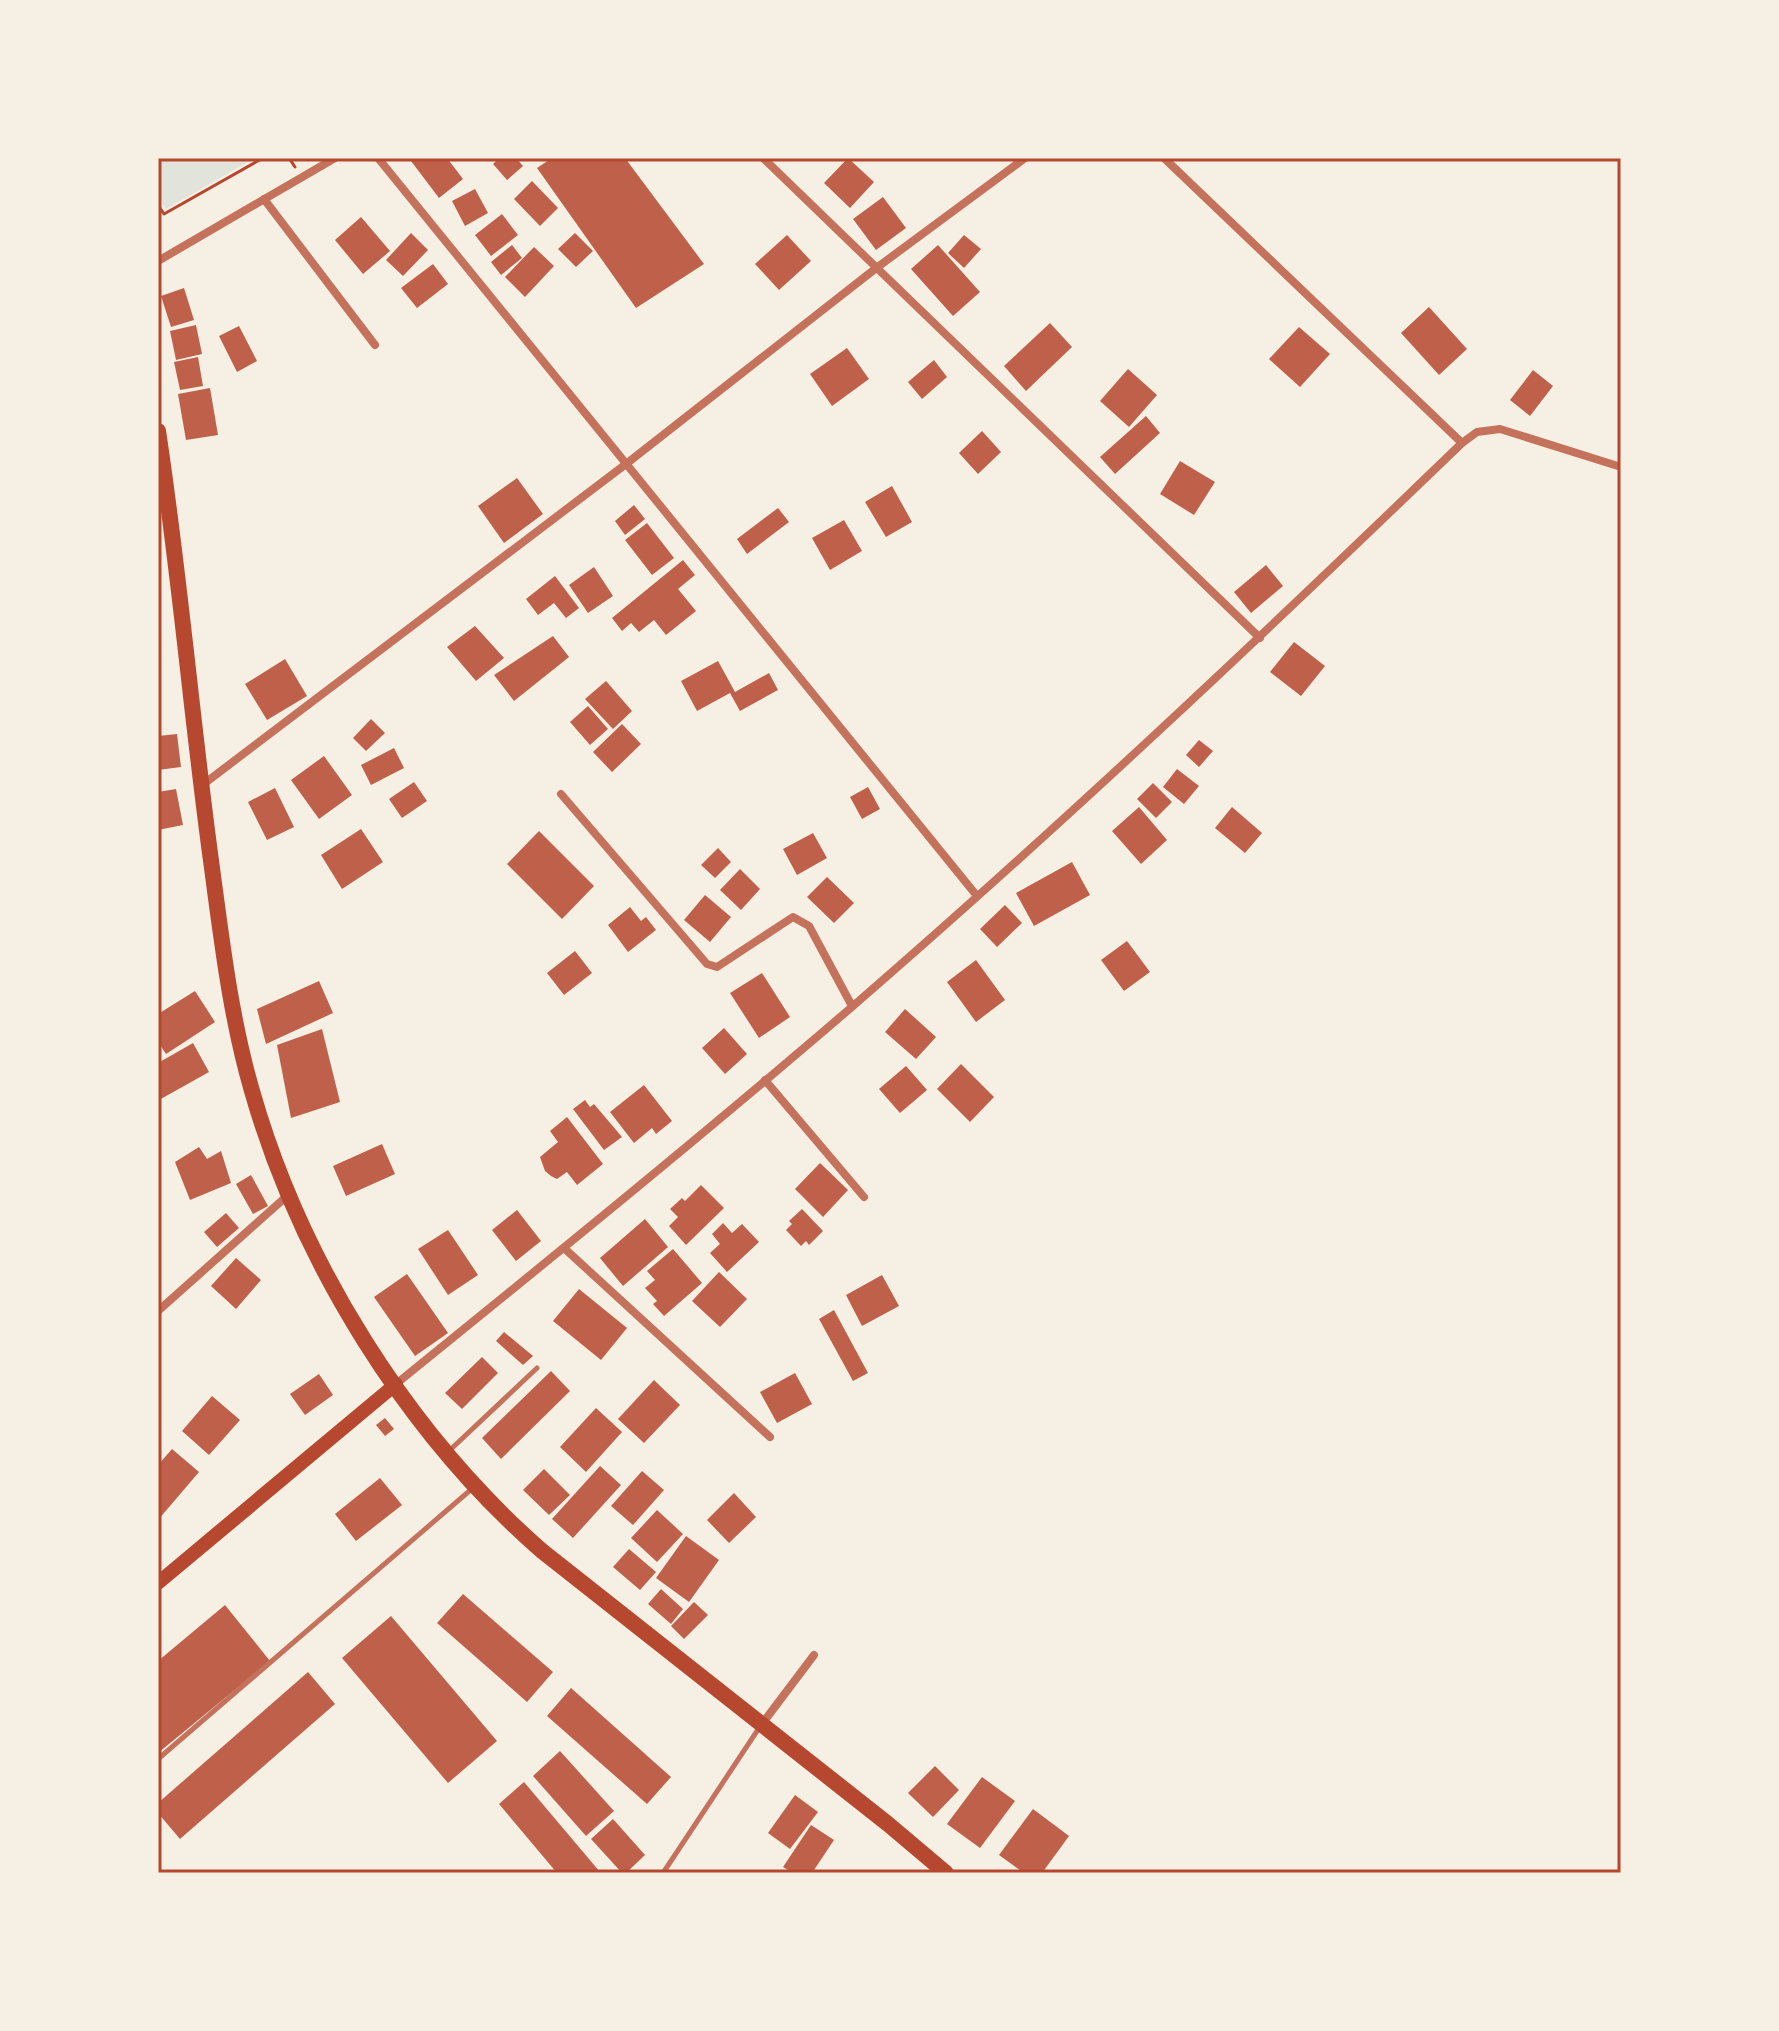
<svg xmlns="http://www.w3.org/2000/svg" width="1779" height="2031" font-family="'DejaVu Sans',sans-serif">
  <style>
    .green { fill: #e2e4dc }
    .building { fill: #bf614a }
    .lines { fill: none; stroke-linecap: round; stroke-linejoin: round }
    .path { stroke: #b5482f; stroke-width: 3 }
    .service { stroke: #c5725c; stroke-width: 5 }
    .minor { stroke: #c5725c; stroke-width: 8 }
    .secondary { stroke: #b5482f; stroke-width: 14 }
    .primary { stroke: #b5482f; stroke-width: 16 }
    .neatline { fill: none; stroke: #b5482f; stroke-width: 3 }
  </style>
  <rect width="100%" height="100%" fill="#f6efe4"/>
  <polygon class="green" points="158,158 255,158 166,209 158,194"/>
  <g class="building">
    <polygon points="414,158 447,158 463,179 439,198 411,161"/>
    <polygon points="499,158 516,158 523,166 507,180 493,164"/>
    <polygon points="552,158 625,158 704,264 636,308 537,168"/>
    <polygon points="848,158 874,182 850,208 824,183"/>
    <polygon points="532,181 558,208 540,226 514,199"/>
    <polygon points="475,189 488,213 465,226 452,201"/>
    <polygon points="883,197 906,228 876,250 853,219"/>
    <polygon points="502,214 518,235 491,256 475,235"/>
    <polygon points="361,217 390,251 363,274 335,240"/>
    <polygon points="411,233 428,250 403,276 386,260"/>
    <polygon points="575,233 593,251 576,267 558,249"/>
    <polygon points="787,235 811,261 779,290 755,264"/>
    <polygon points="964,235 981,249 964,268 948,253"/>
    <polygon points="512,245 522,258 501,275 491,262"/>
    <polygon points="938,245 980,292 953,316 911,269"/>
    <polygon points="534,247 554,266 525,297 505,277"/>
    <polygon points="433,264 448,284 417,308 401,288"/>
    <polygon points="184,288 194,320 171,327 161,296"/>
    <polygon points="1429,307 1467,349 1439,375 1401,333"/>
    <polygon points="1050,323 1072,347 1026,391 1004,366"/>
    <polygon points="196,325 202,354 176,360 170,331"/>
    <polygon points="239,326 257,361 237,372 219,336"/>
    <polygon points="1299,327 1330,354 1300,387 1269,359"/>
    <polygon points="847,348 869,379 832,406 810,374"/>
    <polygon points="198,357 203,386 180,390 174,362"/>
    <polygon points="934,360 947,377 922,399 908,382"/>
    <polygon points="1128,369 1157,395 1129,427 1100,401"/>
    <polygon points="1533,370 1553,386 1530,416 1510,400"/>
    <polygon points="210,388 218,435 186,440 178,394"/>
    <polygon points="1146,416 1160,433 1115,474 1100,457"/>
    <polygon points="982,431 1001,452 978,474 959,453"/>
    <polygon points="1180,461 1215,482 1194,515 1160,494"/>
    <polygon points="517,478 543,514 504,543 478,506"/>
    <polygon points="892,486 912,522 886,537 865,502"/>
    <polygon points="634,505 645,519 625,535 615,521"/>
    <polygon points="778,508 789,522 747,554 737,539"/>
    <polygon points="844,520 862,551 830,570 812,538"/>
    <polygon points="647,523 674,558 652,575 625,540"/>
    <polygon points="683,560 695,575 678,589 696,611 666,635 654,620 639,632 631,623 622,631 612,618"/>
    <polygon points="1266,565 1283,586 1251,613 1234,592"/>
    <polygon points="594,567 613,596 588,613 569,585"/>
    <polygon points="555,576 579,608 566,618 554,603 538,615 526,599"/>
    <polygon points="475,626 504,658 476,681 447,647"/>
    <polygon points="553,636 569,657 514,701 494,675"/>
    <polygon points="1294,642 1325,666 1301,696 1270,672"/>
    <polygon points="285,659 307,696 267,720 245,684"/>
    <polygon points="718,661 735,692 769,673 778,690 740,711 730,693 697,711 681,681"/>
    <polygon points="606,681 632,711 613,729 585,699"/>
    <polygon points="588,706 608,729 590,745 570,722"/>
    <polygon points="371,719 385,733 366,751 353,738"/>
    <polygon points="622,724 641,744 612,772 593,752"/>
    <polygon points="177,734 181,767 158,770 158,736"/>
    <polygon points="1199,740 1213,751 1199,767 1186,755"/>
    <polygon points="394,748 404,768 371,785 361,765"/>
    <polygon points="324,756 352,795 319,819 291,780"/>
    <polygon points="1177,769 1199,786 1184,804 1163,787"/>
    <polygon points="414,782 427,801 402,818 389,799"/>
    <polygon points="1153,783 1172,802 1156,818 1137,799"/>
    <polygon points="868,787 880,809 862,819 850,797"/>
    <polygon points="275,788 294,827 267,840 248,802"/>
    <polygon points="176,789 183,825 158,830 158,792"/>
    <polygon points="1139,807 1167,840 1141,864 1112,831"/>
    <polygon points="1232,807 1262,833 1245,853 1215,828"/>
    <polygon points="361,829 383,862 342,889 321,855"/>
    <polygon points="539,831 594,886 562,919 507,864"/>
    <polygon points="813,833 827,858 797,875 783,849"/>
    <polygon points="718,848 731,862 715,878 701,865"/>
    <polygon points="1072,862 1090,895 1034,926 1016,893"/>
    <polygon points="740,869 760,889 741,910 720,890"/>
    <polygon points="827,877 854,903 834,923 807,897"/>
    <polygon points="705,895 731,917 710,942 684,920"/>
    <polygon points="1005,905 1022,923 997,947 980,929"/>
    <polygon points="630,907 641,921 646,917 656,930 628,952 608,925"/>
    <polygon points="1127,941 1150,972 1124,991 1101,960"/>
    <polygon points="575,951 592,973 564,995 547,973"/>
    <polygon points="976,960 1005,1000 976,1022 947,982"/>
    <polygon points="762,973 790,1017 759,1038 730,993"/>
    <polygon points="319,981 333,1013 266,1044 257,1009"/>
    <polygon points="195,991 215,1022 166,1054 158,1042 158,1014"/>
    <polygon points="905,1009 936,1037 916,1059 885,1032"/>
    <polygon points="724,1028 747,1054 725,1074 702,1048"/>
    <polygon points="322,1029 340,1102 291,1118 277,1045"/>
    <polygon points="193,1043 209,1072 159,1100 158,1063"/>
    <polygon points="961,1064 994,1097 970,1122 937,1089"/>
    <polygon points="906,1066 927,1090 900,1113 879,1089"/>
    <polygon points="644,1085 672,1121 656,1134 652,1128 634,1143 610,1112"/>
    <polygon points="585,1100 590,1107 594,1104 622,1137 604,1150 573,1109"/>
    <polygon points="567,1117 603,1164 577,1185 567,1172 557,1179 551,1176 545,1171 540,1157 558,1142 550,1131"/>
    <polygon points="382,1144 395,1174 346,1196 333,1166"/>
    <polygon points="199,1147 207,1159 221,1151 231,1183 190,1200 175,1162"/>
    <polygon points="820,1163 848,1190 823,1217 795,1189"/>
    <polygon points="251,1175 268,1206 253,1214 236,1184"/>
    <polygon points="701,1185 724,1208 686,1245 669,1226 678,1217 670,1209 682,1198 685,1201"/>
    <polygon points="802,1209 823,1231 809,1245 806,1241 801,1246 786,1230 792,1224 789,1221"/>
    <polygon points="517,1210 541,1241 516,1261 492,1230"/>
    <polygon points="226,1213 239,1228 217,1247 204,1232"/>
    <polygon points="645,1219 668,1247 623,1286 600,1258"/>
    <polygon points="723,1223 732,1233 742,1224 759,1242 727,1272 710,1253 720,1244 712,1234"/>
    <polygon points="448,1230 478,1275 448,1295 418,1249"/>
    <polygon points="673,1249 702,1283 664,1316 653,1304 657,1301 645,1288 655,1280 647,1271"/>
    <polygon points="236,1258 261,1280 236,1309 211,1286"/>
    <polygon points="719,1272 747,1299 720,1327 692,1301"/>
    <polygon points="407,1274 448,1333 415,1356 374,1297"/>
    <polygon points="882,1275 899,1306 862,1326 846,1295"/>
    <polygon points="579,1289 627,1328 601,1360 553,1321"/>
    <polygon points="834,1310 868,1373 853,1381 819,1319"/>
    <polygon points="504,1332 533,1356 523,1365 496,1341"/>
    <polygon points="482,1357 498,1373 462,1409 445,1393"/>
    <polygon points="551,1371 570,1391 501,1459 482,1438"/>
    <polygon points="795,1373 812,1404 777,1423 760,1392"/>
    <polygon points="319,1374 333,1395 305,1415 290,1394"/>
    <polygon points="654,1380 680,1405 644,1443 618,1419"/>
    <polygon points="212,1396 240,1420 209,1455 182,1431"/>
    <polygon points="596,1408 622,1432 586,1472 560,1447"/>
    <polygon points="385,1418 394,1429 385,1436 376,1425"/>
    <polygon points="172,1449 199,1472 158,1520 158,1465"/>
    <polygon points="600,1466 621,1485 573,1538 552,1519"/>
    <polygon points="544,1469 570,1495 549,1515 523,1490"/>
    <polygon points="642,1471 664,1490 633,1525 611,1506"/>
    <polygon points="380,1478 402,1505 356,1541 335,1514"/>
    <polygon points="734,1493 756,1517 729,1543 707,1520"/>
    <polygon points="657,1510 683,1534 657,1562 631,1538"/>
    <polygon points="686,1536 719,1560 689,1602 656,1578"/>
    <polygon points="629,1549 656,1572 640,1590 613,1567"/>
    <polygon points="661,1589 683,1609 671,1624 648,1604"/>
    <polygon points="463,1594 553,1672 527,1702 437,1623"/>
    <polygon points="694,1602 708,1615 684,1639 671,1626"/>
    <polygon points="225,1605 270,1661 158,1753 158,1661"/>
    <polygon points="391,1616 497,1741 448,1783 342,1658"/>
    <polygon points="308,1672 335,1704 180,1839 158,1813 158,1803"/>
    <polygon points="571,1688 671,1777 647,1804 547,1716"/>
    <polygon points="560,1751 614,1811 586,1836 533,1776"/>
    <polygon points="935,1766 959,1790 933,1817 908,1793"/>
    <polygon points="982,1777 1015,1801 980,1848 947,1824"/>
    <polygon points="524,1782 600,1872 598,1873 557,1873 499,1804"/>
    <polygon points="795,1795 818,1812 790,1849 768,1833"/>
    <polygon points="1033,1809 1069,1836 1042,1873 1024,1873 999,1855"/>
    <polygon points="613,1819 645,1855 626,1873 622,1873 591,1839"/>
    <polygon points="811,1825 834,1840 812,1873 793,1873 783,1867"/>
  </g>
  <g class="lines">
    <g class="path">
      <polyline points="289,158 295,167"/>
      <polyline points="158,205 164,214 263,158"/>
    </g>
    <g class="service">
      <polyline points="450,1450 537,1368"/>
      <polyline points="158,1759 474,1487"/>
      <polyline points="663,1873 759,1728"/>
    </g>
    <g class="minor">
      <polyline points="378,158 977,896"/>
      <polyline points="763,158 1260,638"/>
      <polyline points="1164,158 1462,443"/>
      <polyline points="264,199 375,345"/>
      <polyline points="158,261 335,158"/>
      <polyline points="201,786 626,464 875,269 1025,158"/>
      <polyline points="561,794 707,964 717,967 793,917 809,926 852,1006"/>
      <polyline points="765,1080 864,1197"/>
      <polyline points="564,1248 770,1437"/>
      <polyline points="158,1311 287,1196"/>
      <path d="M396,1384C549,1260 703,1135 853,1006C1062,825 1263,635 1462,443L1477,432L1500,429L1621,467"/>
      <polyline points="762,1724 814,1655"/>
    </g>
    <polyline class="secondary" points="158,1583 396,1384"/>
    <path class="primary" d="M158,431C180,576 192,723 212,868C222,943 231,1019 252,1091C301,1263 408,1434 542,1551L888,1824L946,1873"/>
  </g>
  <rect width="1779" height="2031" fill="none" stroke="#f6efe4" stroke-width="320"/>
  <rect x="160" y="160" width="1459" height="1711" class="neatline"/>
</svg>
